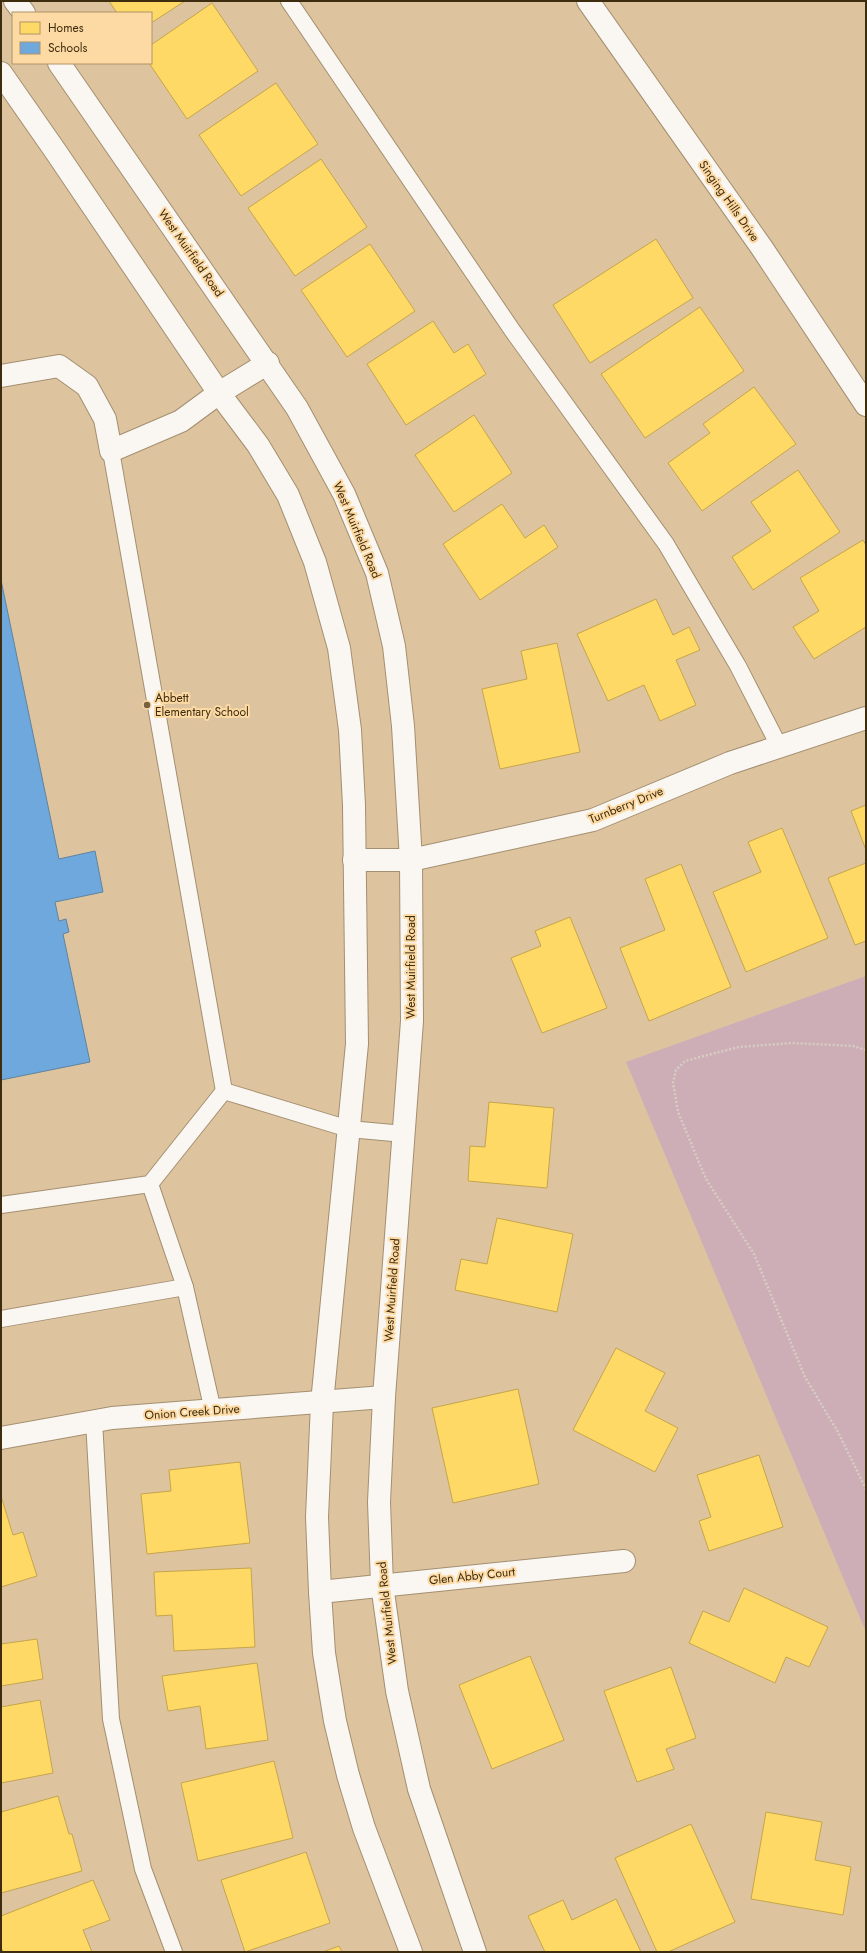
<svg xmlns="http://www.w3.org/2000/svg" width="867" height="1953" font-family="Jost,sans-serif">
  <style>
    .green { fill: #cdaeb7 }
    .homes { fill: #ffd966; stroke: #c5a54c }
    .schools { fill: #6fa8dc; stroke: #60839e }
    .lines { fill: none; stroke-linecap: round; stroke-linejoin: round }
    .service-casing { stroke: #a38f71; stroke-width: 18 }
    .minor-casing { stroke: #a38f71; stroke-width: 24 }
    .tertiary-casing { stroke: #a38f71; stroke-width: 24 }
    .path { stroke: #d6cec2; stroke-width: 2.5; stroke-dasharray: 2 2; stroke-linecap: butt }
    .service { stroke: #faf6f1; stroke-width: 16 }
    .minor { stroke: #faf6f1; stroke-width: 22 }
    .tertiary { stroke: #faf6f1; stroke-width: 22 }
    .poi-dot { fill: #756141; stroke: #fdd9a3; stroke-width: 1.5 }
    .labels { text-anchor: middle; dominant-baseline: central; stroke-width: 4; stroke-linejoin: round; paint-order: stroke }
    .street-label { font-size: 12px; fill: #3d2c0e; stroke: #fdd9a3 }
    .poi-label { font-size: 12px; fill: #3d2c0e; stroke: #fdd9a3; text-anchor: start }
  </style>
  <rect width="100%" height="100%" fill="#ddc49f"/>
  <polygon class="green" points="866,976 866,1632 626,1062"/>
  <g class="homes">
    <polygon points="109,1 185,1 151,23 151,13 117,13"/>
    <polygon points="212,3 258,71 187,119 149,63 151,63 151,45"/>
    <polygon points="276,83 318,144 241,196 199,135"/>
    <polygon points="321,159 367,227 295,276 248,208"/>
    <polygon points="656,239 693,298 590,363 553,305"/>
    <polygon points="370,244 415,311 347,357 301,290"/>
    <polygon points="700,307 744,371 645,438 601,374"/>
    <polygon points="433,321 454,353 468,344 486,374 406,425 367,364"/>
    <polygon points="754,387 796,444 702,511 668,463 710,433 703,424"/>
    <polygon points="474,415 512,473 454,512 415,455"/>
    <polygon points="798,470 840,532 753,590 732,557 771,531 751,502"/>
    <polygon points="502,504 525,538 544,525 558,547 480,600 443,544"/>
    <polygon points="863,540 866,545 866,627 814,659 793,627 819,611 800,578"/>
    <polygon points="656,599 673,635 689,627 700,650 676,660 696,705 660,721 644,685 608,701 577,634"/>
    <polygon points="557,643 580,752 500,769 482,689 527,679 521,651"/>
    <polygon points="866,805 866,850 851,811"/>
    <polygon points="782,828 828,938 746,972 713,892 761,872 748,842"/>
    <polygon points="866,863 866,941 855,945 828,878"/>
    <polygon points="681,864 731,987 649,1021 620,948 665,930 645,879"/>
    <polygon points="570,917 607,1008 542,1033 511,958 541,946 535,931"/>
    <polygon points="489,1102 554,1108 547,1188 468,1181 470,1146 485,1147"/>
    <polygon points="497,1218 573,1234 557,1312 455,1290 461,1259 487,1264"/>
    <polygon points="616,1348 665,1373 645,1411 678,1428 655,1472 573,1430"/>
    <polygon points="518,1389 539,1484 453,1503 432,1408"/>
    <polygon points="759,1455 783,1527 709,1551 699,1521 711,1517 697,1475"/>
    <polygon points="240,1462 250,1543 147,1554 141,1494 171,1491 169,1470"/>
    <polygon points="1,1496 13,1535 23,1532 37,1576 1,1587"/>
    <polygon points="251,1568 255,1647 174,1651 172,1615 156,1616 154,1572"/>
    <polygon points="744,1588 828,1627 809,1667 786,1657 775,1683 689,1643 703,1611 729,1622"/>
    <polygon points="37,1639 43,1679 1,1686 1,1644"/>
    <polygon points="530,1656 564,1740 492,1769 459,1685"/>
    <polygon points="257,1663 268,1740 206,1749 200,1706 168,1711 162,1676"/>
    <polygon points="671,1667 696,1738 666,1749 674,1769 637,1782 604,1691"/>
    <polygon points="40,1700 53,1773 1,1783 1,1707"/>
    <polygon points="274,1761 293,1838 198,1861 181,1783"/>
    <polygon points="58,1796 69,1834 72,1834 82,1871 1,1893 1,1812"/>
    <polygon points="766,1812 822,1822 815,1860 851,1867 843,1915 751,1899"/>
    <polygon points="691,1824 735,1922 668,1952 657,1952 615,1858"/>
    <polygon points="306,1852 330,1923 245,1952 221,1880"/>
    <polygon points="93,1880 110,1920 83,1930 92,1952 3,1952 1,1947 1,1916"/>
    <polygon points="616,1899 641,1952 545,1952 528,1916 563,1900 572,1920"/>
    <polygon points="339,1946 342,1952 323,1952"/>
  </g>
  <polygon class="schools" points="1,580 59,859 95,851 103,892 55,902 59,921 66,919 69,932 63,934 90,1062 1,1080"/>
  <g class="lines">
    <defs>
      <g id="service">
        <polyline points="289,1 512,330 666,544 738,666 779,746"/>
        <polyline points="111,451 224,1091 349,1129 404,1134"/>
        <polyline points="1,1205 150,1184 224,1091"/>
        <polyline points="185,1287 213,1411"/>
        <polyline points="1,1319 185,1287 150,1184"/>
        <polyline points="94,1421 111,1719 143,1869 174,1952"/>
      </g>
      <g id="minor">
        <polyline points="588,1 762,248 866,405"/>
        <polyline points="1,376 59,366 87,386 105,419 111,451 181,421 219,393 268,363"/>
        <polyline points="354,860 411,860 593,820 730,763 866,718"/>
        <polyline points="1,1438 112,1418 384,1397"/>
        <polyline points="320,1592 624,1561"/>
      </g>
      <g id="tertiary">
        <polyline points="15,1 24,13"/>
        <polyline points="59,63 297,408 344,494 377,573 394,646 403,726 411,860 412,1021 384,1397 379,1502 382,1585 397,1691 419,1789 475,1952"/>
        <polyline points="1,73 56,152 219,393 258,445 288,495 315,562 339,648 350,730 354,805 357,1044 322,1403 317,1517 320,1592 324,1653 335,1721 348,1775 364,1828 411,1952"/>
      </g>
    </defs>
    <use href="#service" class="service-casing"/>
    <use href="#minor" class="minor-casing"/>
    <use href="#tertiary" class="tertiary-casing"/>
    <polyline class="path" points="866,1050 853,1046 792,1043 739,1047 685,1061 676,1070 673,1083 678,1112 706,1179 754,1254 805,1377 838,1432 866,1489"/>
    <use href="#service" class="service"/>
    <use href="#minor" class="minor"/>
    <use href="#tertiary" class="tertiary"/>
  </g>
  <circle class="poi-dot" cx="147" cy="705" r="4"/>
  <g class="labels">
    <g class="street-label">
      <text transform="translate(729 201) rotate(55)">Singing Hills Drive</text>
      <text transform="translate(191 253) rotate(55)">West Muirfield Road</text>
      <text transform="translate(357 530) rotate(67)">West Muirfield Road</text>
      <text transform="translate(626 805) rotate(-22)">Turnberry Drive</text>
      <text transform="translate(411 967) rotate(-90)">West Muirfield Road</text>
      <text transform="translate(392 1290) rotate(-86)">West Muirfield Road</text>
      <text transform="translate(192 1412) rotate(-4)">Onion Creek Drive</text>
      <text transform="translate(472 1576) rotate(-6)">Glen Abby Court</text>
      <text transform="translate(387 1613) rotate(-96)">West Muirfield Road</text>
    </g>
    <g class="poi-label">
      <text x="155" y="698">Abbett<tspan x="155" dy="14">Elementary School</tspan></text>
    </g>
  </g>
  <rect width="867" height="1953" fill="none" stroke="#3d2c0e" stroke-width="4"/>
  <rect x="12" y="12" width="140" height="52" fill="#fdd9a3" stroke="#b09467"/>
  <rect x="20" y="22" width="20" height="12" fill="#ffd966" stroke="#b09467"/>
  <text x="48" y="32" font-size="12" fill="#3d2c0e">Homes</text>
  <rect x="20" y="42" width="20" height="12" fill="#6fa8dc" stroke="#b09467"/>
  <text x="48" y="52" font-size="12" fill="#3d2c0e">Schools</text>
</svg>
